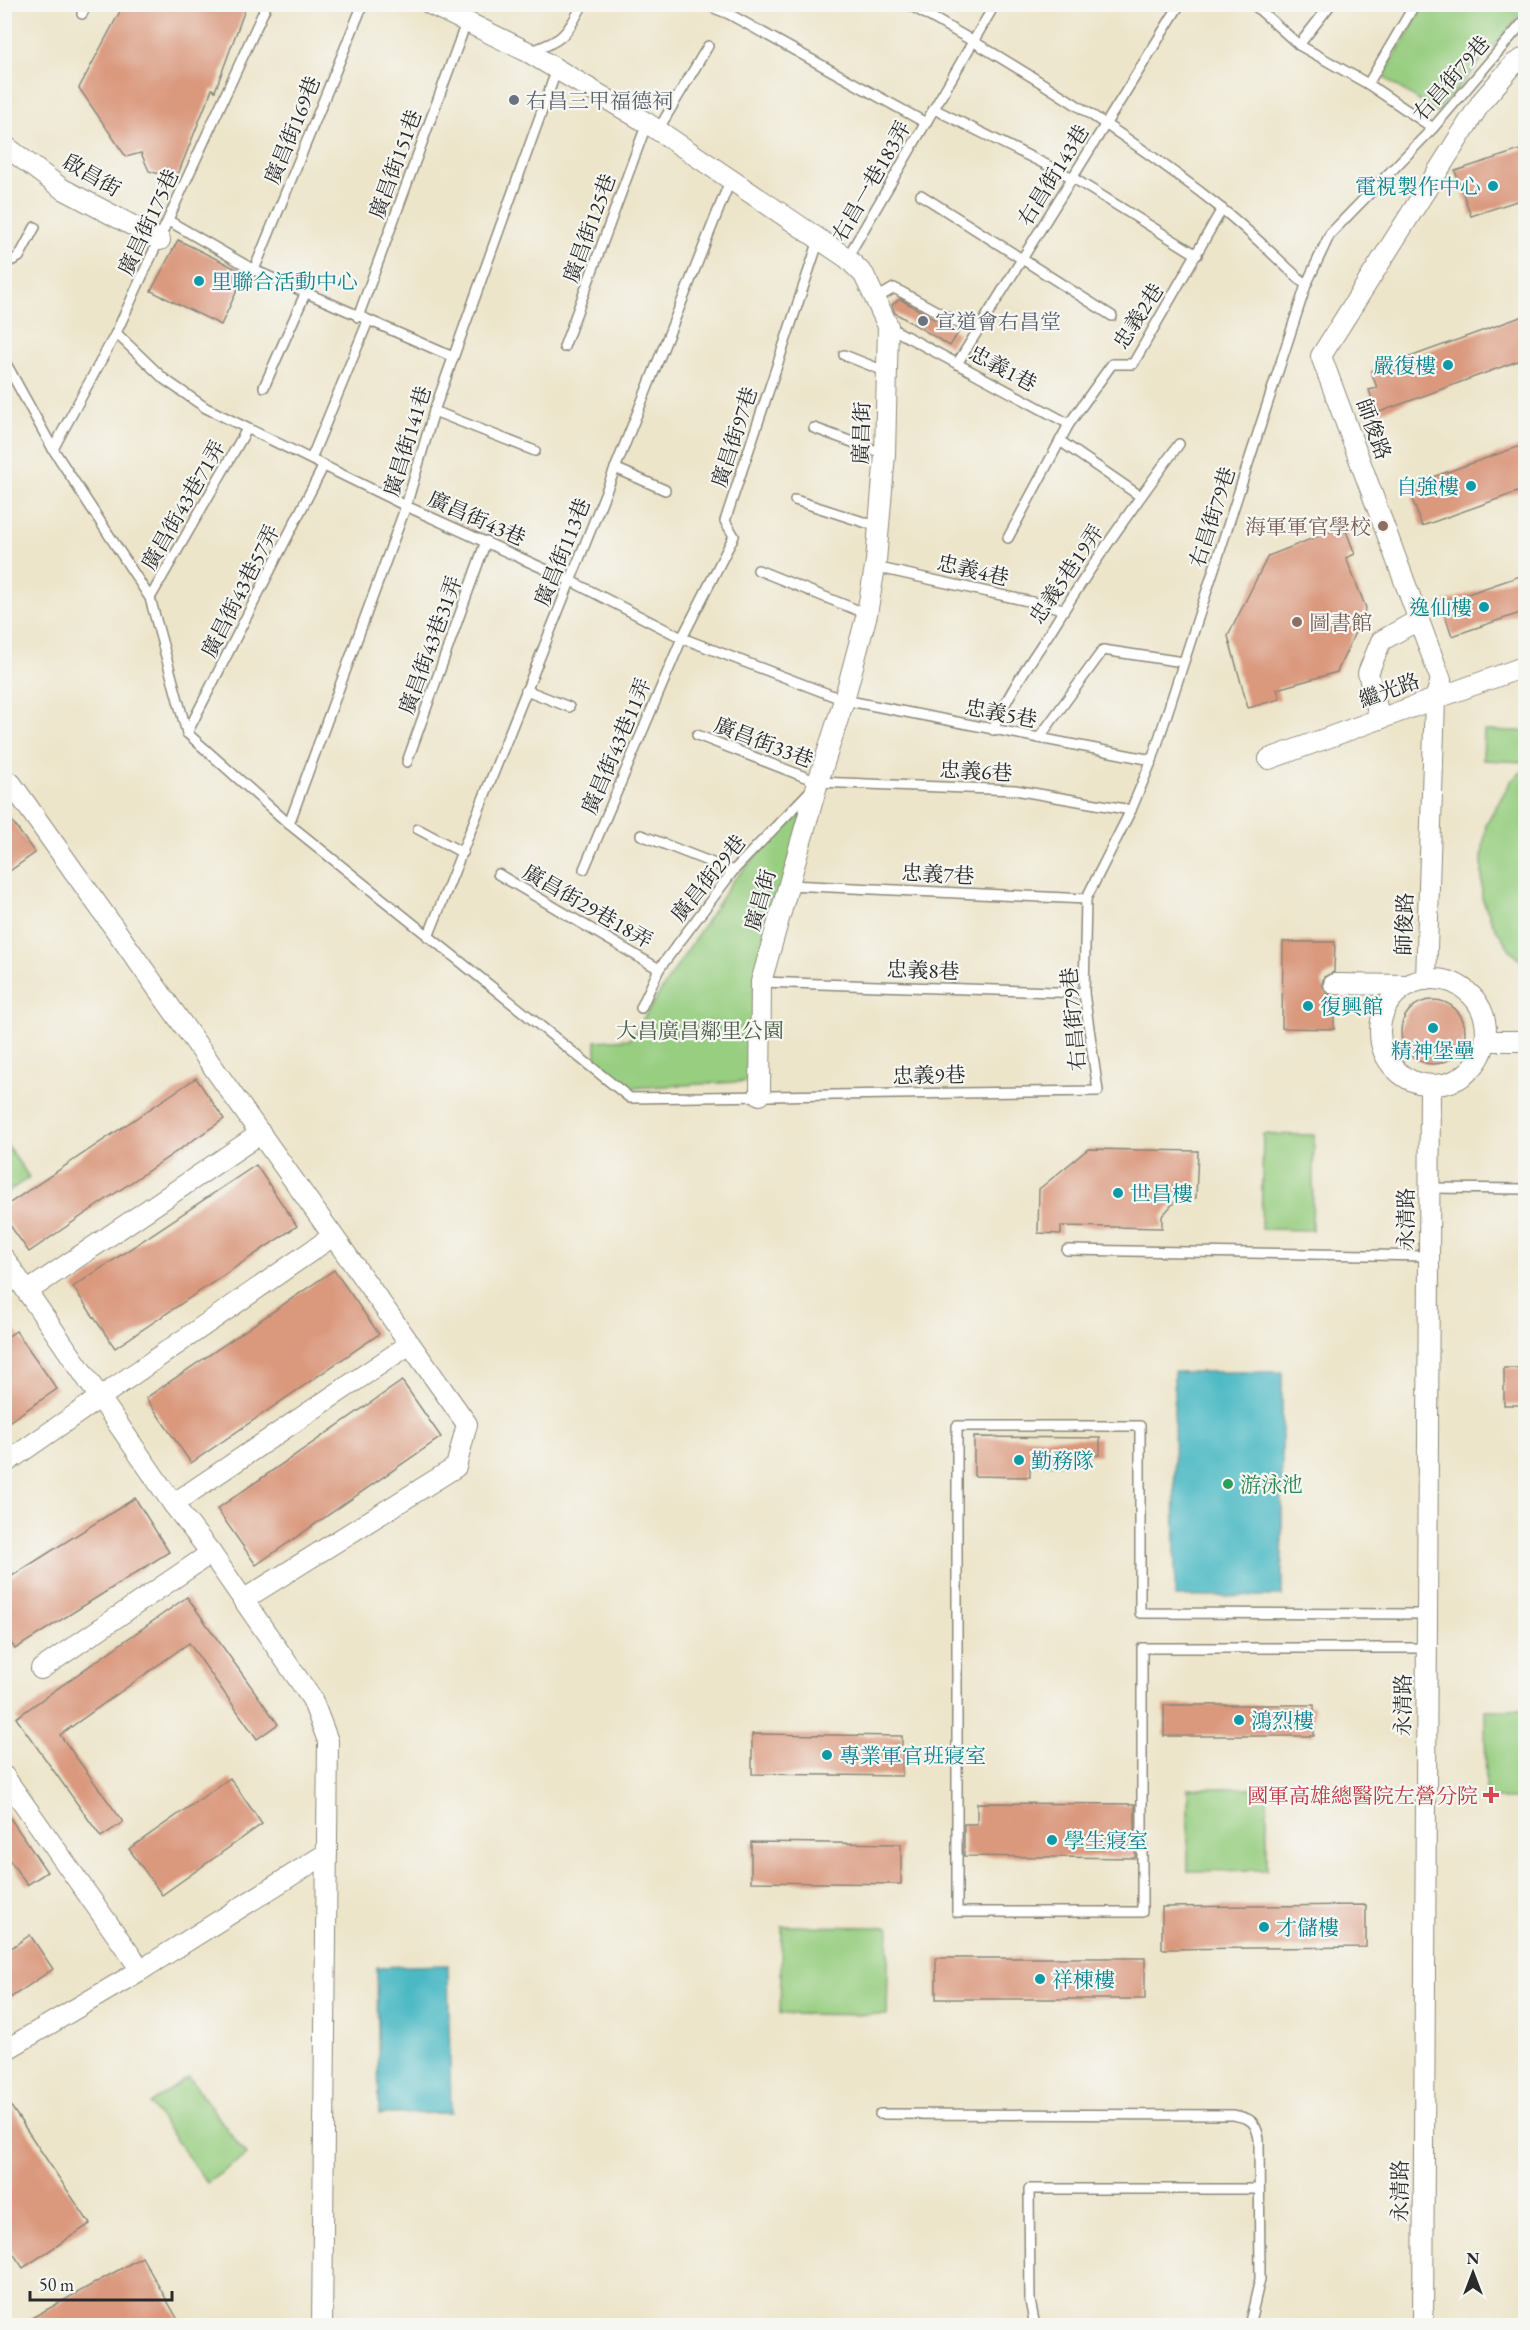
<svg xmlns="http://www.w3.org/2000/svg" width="1530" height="2330" font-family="'EB Garamond','Noto Serif TC',serif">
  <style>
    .green { fill: #97ce80; stroke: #617c56; stroke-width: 1.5 }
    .water { fill: #4bb9c4; stroke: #3b7278; stroke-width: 1.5 }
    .building { fill: #da987d }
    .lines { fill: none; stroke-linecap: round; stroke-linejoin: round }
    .service-casing { stroke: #8c887a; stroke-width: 12 }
    .minor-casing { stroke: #8c887a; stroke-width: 22 }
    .service { stroke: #fff; stroke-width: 9 }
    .minor { stroke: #fff; stroke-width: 20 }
    .worship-dot { fill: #6b7280; stroke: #f6f6f2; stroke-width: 2 }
    .culture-dot { fill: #0f9aa8; stroke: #f6f6f2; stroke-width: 2 }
    .education-dot { fill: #8d6e63; stroke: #f6f6f2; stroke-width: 2 }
    .leisure-dot { fill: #2e9e5b; stroke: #f6f6f2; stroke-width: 2 }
    .health-dot { fill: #e0444e; stroke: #f6f6f2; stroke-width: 2 }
    .labels { text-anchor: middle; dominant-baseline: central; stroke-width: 4.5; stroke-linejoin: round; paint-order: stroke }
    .street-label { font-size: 21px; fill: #2b2b2b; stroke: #f6f6f2 }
    .worship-label { font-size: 21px; fill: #5b616d; stroke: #f6f6f2; text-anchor: start }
    .culture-label { font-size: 21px; fill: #0d838f; stroke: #f6f6f2; text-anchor: start }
    .education-label { font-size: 21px; fill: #785e54; stroke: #f6f6f2; text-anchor: end }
    .park-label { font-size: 21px; fill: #4b5c44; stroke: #f6f6f2 }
    .leisure-label { font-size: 21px; fill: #27864d; stroke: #f6f6f2; text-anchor: start }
    .health-label { font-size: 21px; fill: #be3a42; stroke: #f6f6f2; text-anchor: end }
  </style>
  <rect width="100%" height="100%" fill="#f6f6f2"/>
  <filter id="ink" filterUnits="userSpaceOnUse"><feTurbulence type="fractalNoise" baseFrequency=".0167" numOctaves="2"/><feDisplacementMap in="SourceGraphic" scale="12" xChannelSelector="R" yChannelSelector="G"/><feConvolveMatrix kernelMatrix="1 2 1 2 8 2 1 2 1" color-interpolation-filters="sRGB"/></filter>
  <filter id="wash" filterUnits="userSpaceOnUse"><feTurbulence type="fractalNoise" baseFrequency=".008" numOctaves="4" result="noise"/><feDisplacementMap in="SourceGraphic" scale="24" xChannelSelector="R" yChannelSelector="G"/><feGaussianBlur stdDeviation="1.35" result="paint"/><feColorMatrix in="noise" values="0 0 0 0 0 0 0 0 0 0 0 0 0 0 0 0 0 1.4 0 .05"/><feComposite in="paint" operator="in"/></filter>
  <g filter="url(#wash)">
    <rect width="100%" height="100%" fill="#ede5ca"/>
    <g class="green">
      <polygon points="1425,5 1525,5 1523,12 1437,113 1382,76"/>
      <polygon points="1484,731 1525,731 1525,762 1483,760"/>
      <polygon points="1525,769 1525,965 1511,951 1493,924 1482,898 1482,858 1486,824 1511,781"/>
      <polygon points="806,804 755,981 754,1081 632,1088 596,1061 596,1041 630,1039 731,883"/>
      <polygon points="1263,1134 1314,1135 1312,1230 1261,1229"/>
      <polygon points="5,1142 29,1177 5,1194 4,1194"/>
      <polygon points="1485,1710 1525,1710 1525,1799 1486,1799"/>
      <polygon points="1188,1788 1267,1788 1267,1870 1188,1871"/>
      <polygon points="782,1926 889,1927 887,2015 780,2014"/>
      <polygon points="189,2077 246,2155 207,2183 150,2104"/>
    </g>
    <g class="water">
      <polygon points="1174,1372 1282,1372 1282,1596 1175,1597"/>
      <polygon points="448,1965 451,2113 379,2114 377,1967"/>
    </g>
    <g id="blocks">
      <g class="building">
        <polygon points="124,4 247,4 215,91 212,89 176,179 149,171 141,153 126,157 79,88"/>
        <polygon points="1526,148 1526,198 1471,216 1455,171"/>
        <polygon points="178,240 245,273 221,325 151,291"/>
        <polygon points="900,299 958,333 950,346 895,313 892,305"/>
        <polygon points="1526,315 1526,358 1377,413 1369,390 1377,388 1371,371"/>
        <polygon points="1526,444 1526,489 1422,526 1412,499 1421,496 1416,483"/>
        <polygon points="1344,526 1355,554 1346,558 1366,608 1337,672 1277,689 1280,699 1248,708 1228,636 1268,556"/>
        <polygon points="1526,574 1526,611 1452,636 1441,603"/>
        <polygon points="4,810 35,853 4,875"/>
        <polygon points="1283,942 1335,942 1334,972 1324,977 1322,984 1327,994 1334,996 1334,1029 1282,1028"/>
        <circle cx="1433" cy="1032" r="32"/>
        <polygon points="196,1078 224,1119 29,1252 4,1217 4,1207"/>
        <polygon points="1088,1149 1198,1151 1196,1198 1179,1197 1162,1216 1162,1228 1061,1226 1061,1234 1038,1233 1039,1189"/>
        <polygon points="256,1165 297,1226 115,1348 73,1287"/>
        <polygon points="334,1270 379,1334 191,1463 146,1398"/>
        <polygon points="16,1331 57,1389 4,1425 4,1339"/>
        <rect x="1504" y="1368" width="22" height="37"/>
        <polygon points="402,1381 441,1437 256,1565 217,1509"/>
        <polygon points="974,1437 1100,1438 1100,1455 1064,1455 1064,1465 1030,1465 1030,1477 974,1476"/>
        <polygon points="135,1498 169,1552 15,1649 4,1633 4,1581"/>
        <polygon points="187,1597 278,1724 257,1739 189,1643 60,1735 123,1822 101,1837 16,1718"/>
        <rect x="1164" y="1705" width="150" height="31"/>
        <polygon points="752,1734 902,1736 902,1776 752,1774"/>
        <polygon points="230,1778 262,1824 162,1895 129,1849"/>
        <polygon points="977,1803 1135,1804 1135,1858 964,1856 964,1824 977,1824"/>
        <polygon points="4,1809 47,1872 27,1885 4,1852"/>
        <polygon points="751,1842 901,1844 901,1884 751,1882"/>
        <polygon points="1366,1905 1366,1947 1162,1949 1162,1907"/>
        <polygon points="30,1935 53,1969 4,2002 4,1953"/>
        <rect x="936" y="1958" width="209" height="41"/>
        <polygon points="4,2096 90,2224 23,2268 4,2240"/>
        <polygon points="142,2257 181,2325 19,2325"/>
      </g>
    </g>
  </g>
  <g filter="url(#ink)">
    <use href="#blocks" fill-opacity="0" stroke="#8c887a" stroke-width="1.5"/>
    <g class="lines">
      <defs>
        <g id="service">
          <polyline points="704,4 729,14 926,123"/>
          <path d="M908,4C1017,65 1124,131 1222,209C1251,232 1278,260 1306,285"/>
          <polyline points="1253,4 1299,45 1368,84 1433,128"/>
          <polyline points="82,14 87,4"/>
          <polyline points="1299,45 1331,4"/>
          <path d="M529,52C563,40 565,37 583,4"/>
          <polyline points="1368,84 1415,4"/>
          <polyline points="934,109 1073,178 1197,255"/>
          <polyline points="658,130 708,46"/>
          <polyline points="921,195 1112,316"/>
          <polyline points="169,221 254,270 453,357"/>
          <polyline points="847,258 995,4"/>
          <polyline points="4,264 19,257 35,227"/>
          <polyline points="254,270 363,4"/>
          <polyline points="877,298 894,288 960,324"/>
          <polyline points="358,317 466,23"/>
          <polyline points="889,327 1069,424"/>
          <polyline points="116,333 164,379 206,408 406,506 571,581 682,638 844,700 1152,760"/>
          <polyline points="564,347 647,123"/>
          <polyline points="844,355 887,372"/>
          <polyline points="4,360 53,449 150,598 187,733 289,824 630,1098 1098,1091 1084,993 1086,899 1131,810 1152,760 1306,285 1330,234 1433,128 1526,19"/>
          <polyline points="957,364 1180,4"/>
          <polyline points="264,387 305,294"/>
          <polyline points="434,411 535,451"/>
          <polyline points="814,428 885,454"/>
          <polyline points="1060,441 1140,496"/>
          <polyline points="53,449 116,333 267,4"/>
          <polyline points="311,459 368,321"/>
          <polyline points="615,468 665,490"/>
          <polyline points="795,500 879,527"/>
          <polyline points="1008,538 1069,424 1112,364 1133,364 1222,209"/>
          <polyline points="875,567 1064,609"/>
          <polyline points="758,570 867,614"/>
          <polyline points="150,598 247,429"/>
          <polyline points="526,690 569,707"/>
          <path d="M993,730C1007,695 1029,664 1050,632C1090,567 1134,505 1179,444"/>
          <polyline points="187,733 324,465"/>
          <polyline points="697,735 818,782 1015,790 1131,810"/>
          <polyline points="1039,738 1103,650 1183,662"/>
          <polyline points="407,762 486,541"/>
          <polyline points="289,824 406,506 434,411 557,69"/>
          <polyline points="418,829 463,853"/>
          <polyline points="641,835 733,871"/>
          <polyline points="584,869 682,638 734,536 725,521 819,240"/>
          <polyline points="498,874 659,969"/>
          <polyline points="789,885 1086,899"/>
          <polyline points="428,937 730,181"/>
          <polyline points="761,982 1084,993"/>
          <polyline points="641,1008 659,969 733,871 812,789"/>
          <polyline points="1429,1188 1526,1189"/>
          <polyline points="1067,1250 1429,1256"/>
          <polyline points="1426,1648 1142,1648 1142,1912 957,1912 957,1426 1140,1426 1140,1613 1426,1614"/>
          <path d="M880,2114L1233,2115C1250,2118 1256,2121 1259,2139L1260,2279L1249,2326"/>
          <polyline points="1035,2326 1030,2301 1029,2189 1259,2189"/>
        </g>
        <g id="minor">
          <polyline points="430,4 528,52 647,123 847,258 864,275 888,326 885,454 876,561 867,614 844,700 818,782 761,982 760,1095"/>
          <polyline points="4,145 61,188 160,240"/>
          <polyline points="1380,719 1368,673 1381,641 1418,620"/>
          <polyline points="1269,759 1526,666"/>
          <polyline points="4,787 11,783 467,1424 456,1467 243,1600"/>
          <circle cx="1433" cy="1032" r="53"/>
          <polyline points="1426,980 1435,699 1441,680 1321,356 1482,101 1514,64 1526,57"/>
          <polyline points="1334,984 1409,985"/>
          <polyline points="1486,1041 1526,1041"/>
          <polyline points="4,1258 173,1504 211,1553 312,1699 328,1741 322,2326"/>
          <polyline points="28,1291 261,1133"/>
          <polyline points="4,1464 333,1236"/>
          <polyline points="173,1504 410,1344"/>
          <polyline points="41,1669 211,1553"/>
          <polyline points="4,1776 141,1970"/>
          <polyline points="4,2051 141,1970 327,1853"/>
          <polyline points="1423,2326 1430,1085"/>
        </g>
      </defs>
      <use href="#service" class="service-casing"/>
      <use href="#minor" class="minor-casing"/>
      <use href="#service" class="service"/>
      <use href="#minor" class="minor"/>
    </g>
  </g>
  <g class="worship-dot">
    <circle cx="514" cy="100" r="6"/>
    <circle cx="923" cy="321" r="6"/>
  </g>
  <g class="culture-dot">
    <circle cx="1493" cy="186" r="6"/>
    <circle cx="199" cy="281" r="6"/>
    <circle cx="1448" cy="365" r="6"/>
    <circle cx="1471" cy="486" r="6"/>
    <circle cx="1484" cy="607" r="6"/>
    <circle cx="1308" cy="1006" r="6"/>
    <circle cx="1433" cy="1028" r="6"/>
    <circle cx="1118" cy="1193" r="6"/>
    <circle cx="1019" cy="1460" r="6"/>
    <circle cx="1239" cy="1720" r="6"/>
    <circle cx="827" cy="1755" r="6"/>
    <circle cx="1052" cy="1840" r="6"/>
    <circle cx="1264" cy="1927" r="6"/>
    <circle cx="1040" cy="1979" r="6"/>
  </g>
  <g class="education-dot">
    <circle cx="1383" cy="526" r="6"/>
    <circle cx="1297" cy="622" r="6"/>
  </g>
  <circle class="leisure-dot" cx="1228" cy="1484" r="6"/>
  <path class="health-dot" d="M1488 1786h6v6h6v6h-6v6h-6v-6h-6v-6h6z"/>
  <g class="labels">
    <g class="street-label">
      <text transform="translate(1451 78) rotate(-49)">右昌街79巷</text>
      <text transform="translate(292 130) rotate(-68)">廣昌街169巷</text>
      <text transform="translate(395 164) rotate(-70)">廣昌街151巷</text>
      <text transform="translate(92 175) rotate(30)">啟昌街</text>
      <text transform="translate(1053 175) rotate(-58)">右昌街143巷</text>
      <text transform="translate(871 181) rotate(-60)">右昌一巷183弄</text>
      <text transform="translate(148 222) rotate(-65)">廣昌街175巷</text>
      <text transform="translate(589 228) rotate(-70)">廣昌街125巷</text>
      <text transform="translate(1138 316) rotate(-57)">忠義2巷</text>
      <text transform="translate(1003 368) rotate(28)">忠義1巷</text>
      <text transform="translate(1374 429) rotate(70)">師俊路</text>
      <text transform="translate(861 433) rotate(-88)">廣昌街</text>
      <text transform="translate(734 437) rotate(-72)">廣昌街97巷</text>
      <text transform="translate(407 441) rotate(-73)">廣昌街141巷</text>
      <text transform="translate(183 505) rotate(-60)">廣昌街43巷71弄</text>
      <text transform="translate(1212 517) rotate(-72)">右昌街79巷</text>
      <text transform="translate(477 518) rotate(24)">廣昌街43巷</text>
      <text transform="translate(562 552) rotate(-68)">廣昌街113巷</text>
      <text transform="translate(973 570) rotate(13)">忠義4巷</text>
      <text transform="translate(1066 574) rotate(-56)">忠義5巷19弄</text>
      <text transform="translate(240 591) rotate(-63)">廣昌街43巷57弄</text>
      <text transform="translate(430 645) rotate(-70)">廣昌街43巷31弄</text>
      <text transform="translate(1389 690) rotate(-20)">繼光路</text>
      <text transform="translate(1001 713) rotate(11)">忠義5巷</text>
      <text transform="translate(764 742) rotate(21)">廣昌街33巷</text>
      <text transform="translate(616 746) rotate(-67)">廣昌街43巷11弄</text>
      <text transform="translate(976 771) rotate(3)">忠義6巷</text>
      <text transform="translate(938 874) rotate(3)">忠義7巷</text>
      <text transform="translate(708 878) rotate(-51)">廣昌街29巷</text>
      <text transform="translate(760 900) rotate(-74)">廣昌街</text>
      <text transform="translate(588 906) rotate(30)">廣昌街29巷18弄</text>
      <text transform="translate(1404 924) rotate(-88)">師俊路</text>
      <text transform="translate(923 970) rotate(2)">忠義8巷</text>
      <text transform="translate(1073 1019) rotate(-95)">右昌街79巷</text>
      <text transform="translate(929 1075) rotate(-1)">忠義9巷</text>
      <text transform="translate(1405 1219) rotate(-90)">永清路</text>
      <text transform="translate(1402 1705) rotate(-90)">永清路</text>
      <text transform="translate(1399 2191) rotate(-90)">永清路</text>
    </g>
    <g class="worship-label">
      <text x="526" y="100">右昌三甲福德祠</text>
      <text x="935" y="321">宣道會右昌堂</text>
    </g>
    <g class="culture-label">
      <text x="1481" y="186" text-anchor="end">電視製作中心</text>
      <text x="211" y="281">里聯合活動中心</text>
      <text x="1436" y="365" text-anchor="end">嚴復樓</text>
      <text x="1459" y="486" text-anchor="end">自強樓</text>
      <text x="1472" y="607" text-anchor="end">逸仙樓</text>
      <text x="1320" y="1006">復興館</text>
      <text x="1433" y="1050" text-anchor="middle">精神堡壘</text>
      <text x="1130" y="1193">世昌樓</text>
      <text x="1031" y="1460">勤務隊</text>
      <text x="1251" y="1720">鴻烈樓</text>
      <text x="839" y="1755">專業軍官班寢室</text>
      <text x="1064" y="1840">學生寢室</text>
      <text x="1276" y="1927">才儲樓</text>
      <text x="1052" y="1979">祥棟樓</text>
    </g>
    <g class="education-label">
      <text x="1371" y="526">海軍軍官學校</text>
      <text x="1309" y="622" text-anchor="start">圖書館</text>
    </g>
    <g class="park-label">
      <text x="700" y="1030">大昌廣昌鄰里公園</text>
    </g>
    <g class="leisure-label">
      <text x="1240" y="1484">游泳池</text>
    </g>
    <g class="health-label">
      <text x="1478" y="1795">國軍高雄總醫院左營分院</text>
    </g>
  </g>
  <rect width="1530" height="2330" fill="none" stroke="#f6f6f2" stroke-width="24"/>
  <g transform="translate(1473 2273)" stroke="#f6f6f2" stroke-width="4.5" paint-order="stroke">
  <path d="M0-4.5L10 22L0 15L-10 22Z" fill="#2b2b2b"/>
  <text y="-9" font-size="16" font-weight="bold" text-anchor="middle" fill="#2b2b2b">N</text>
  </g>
  <path d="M30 2291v9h142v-9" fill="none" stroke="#2b2b2b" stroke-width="3"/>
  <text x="39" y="2291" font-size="18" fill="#2b2b2b" stroke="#f6f6f2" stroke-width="4.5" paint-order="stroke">50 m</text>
</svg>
